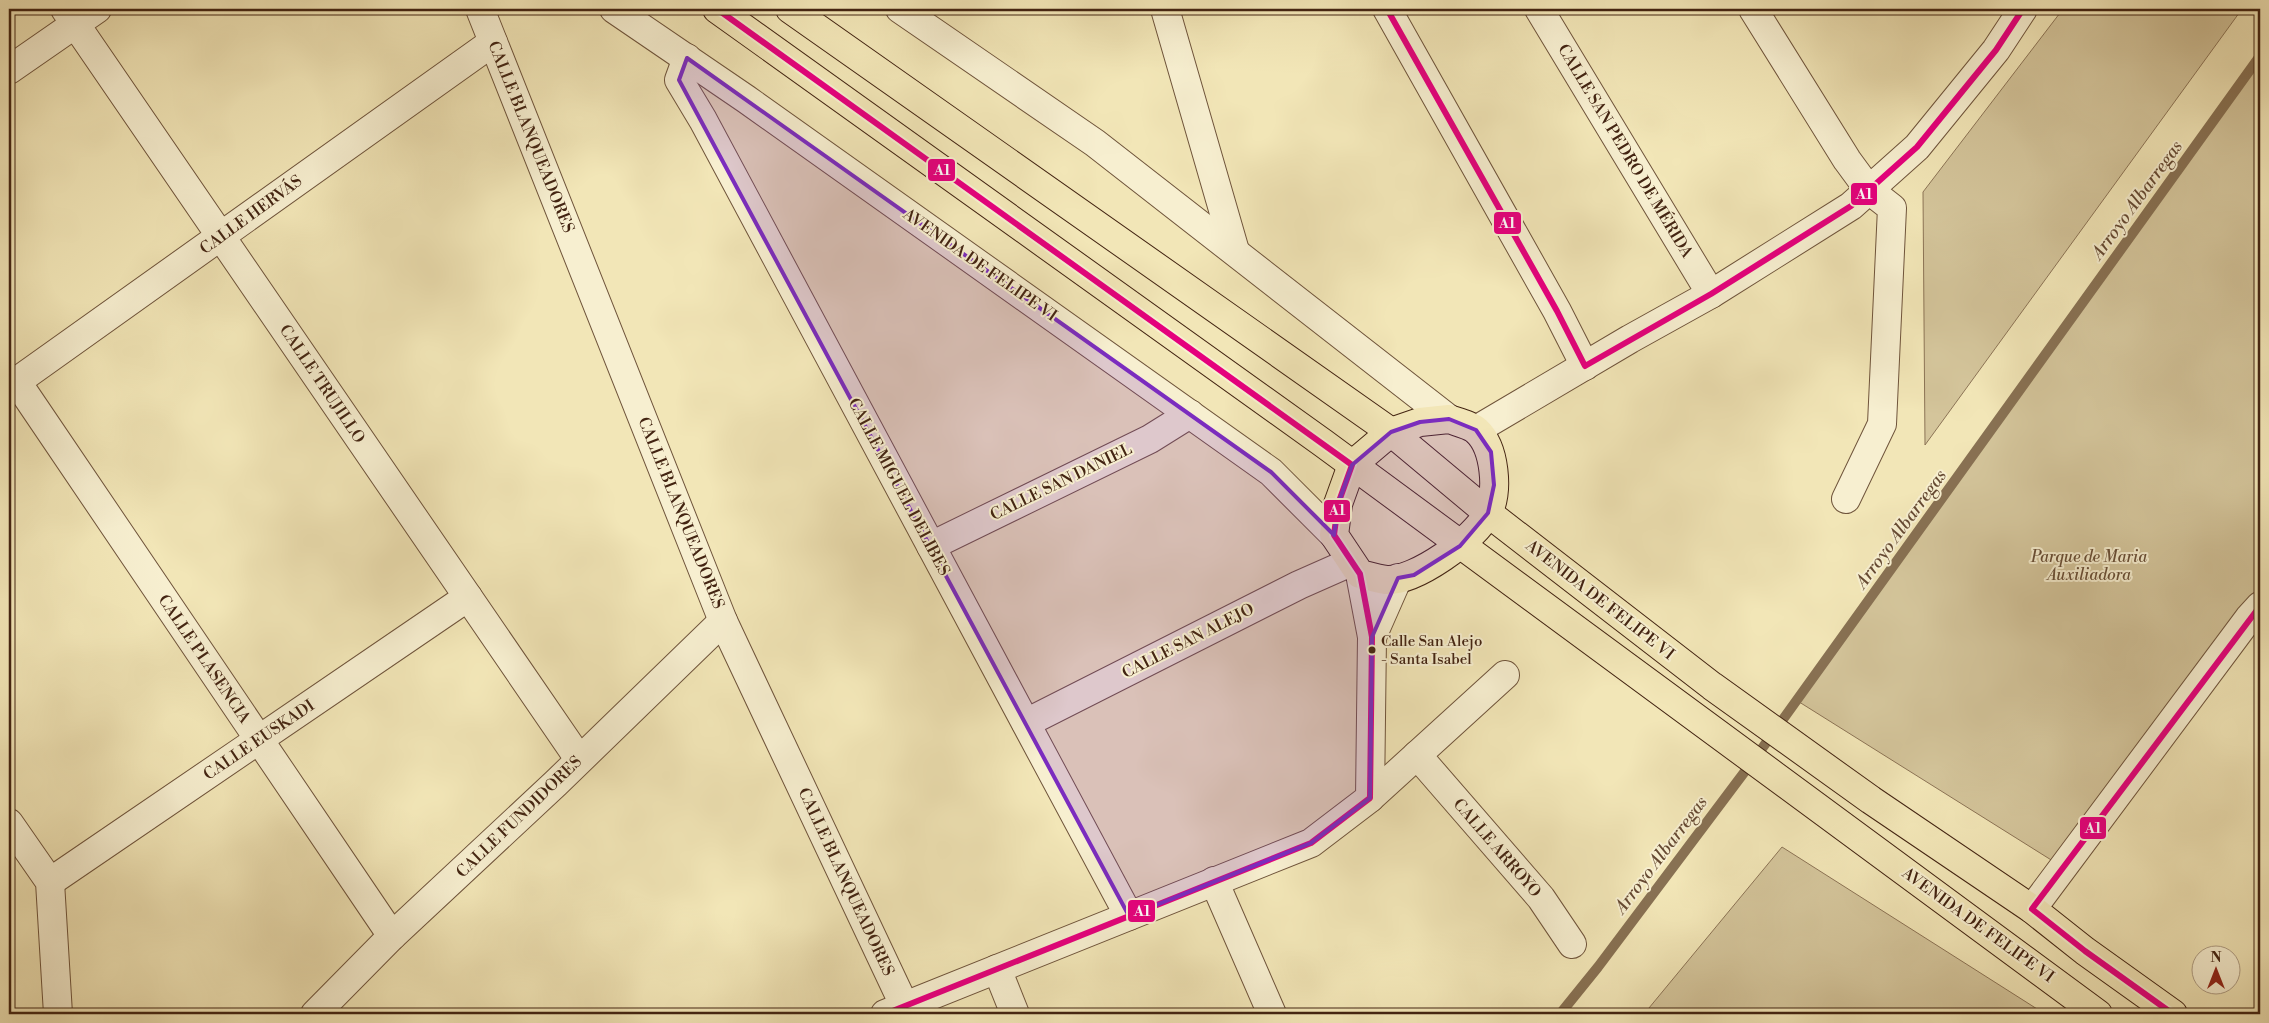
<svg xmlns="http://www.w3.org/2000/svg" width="2269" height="1023" font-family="'Libre Bodoni',serif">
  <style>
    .green { fill: #d4c59b; stroke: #8c7456 }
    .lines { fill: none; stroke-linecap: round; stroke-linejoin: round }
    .stream { stroke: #887153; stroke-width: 10 }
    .minor-casing { stroke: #6f543b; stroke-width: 30 }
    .trunk-casing { stroke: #432412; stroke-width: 30 }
    .minor { stroke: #f7efd0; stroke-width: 28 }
    .trunk { stroke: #f2e6b7; stroke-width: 28 }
    .bus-1-casing { stroke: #f7efd0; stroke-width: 10 }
    .bus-1 { stroke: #e5007d; stroke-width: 6 }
    .marked { fill: #7b2cbf; fill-opacity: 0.2; stroke: #7b2cbf; stroke-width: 4; stroke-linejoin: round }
    .bus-dot { fill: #432412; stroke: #f7efd0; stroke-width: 2 }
    .labels { text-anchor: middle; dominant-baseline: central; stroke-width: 4; stroke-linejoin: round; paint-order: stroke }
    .bus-label { font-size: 15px; fill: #432412; stroke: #f7efd0; text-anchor: start }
    .street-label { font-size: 16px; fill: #432412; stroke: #f7efd0 }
    .park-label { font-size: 16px; font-style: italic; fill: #674c34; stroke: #f7efd0 }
    .water-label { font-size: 18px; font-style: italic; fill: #664a33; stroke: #f7efd0 }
    .line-badge { stroke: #f7efd0; stroke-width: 2 }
    .badge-label { font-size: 14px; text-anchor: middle; font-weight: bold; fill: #fff }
  </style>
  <rect width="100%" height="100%" fill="#f2e6b7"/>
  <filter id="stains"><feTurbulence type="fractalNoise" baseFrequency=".004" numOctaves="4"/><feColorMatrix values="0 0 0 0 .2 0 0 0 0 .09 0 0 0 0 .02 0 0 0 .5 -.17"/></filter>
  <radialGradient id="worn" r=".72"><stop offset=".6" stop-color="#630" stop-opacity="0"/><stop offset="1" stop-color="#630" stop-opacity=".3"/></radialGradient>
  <g class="green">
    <polygon points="2063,9 2242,9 1925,445 1923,192"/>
    <polygon points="2260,56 2260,606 2064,868 1796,700"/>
    <polygon points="1782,847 2045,1014 1644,1014"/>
  </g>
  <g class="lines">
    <polyline class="stream" points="1560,1014 1598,967 1758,754 2260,56"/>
    <defs>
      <g id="minor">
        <polyline points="65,9 579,759"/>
        <polyline points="480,9 723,621 905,1007"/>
        <polyline points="614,9 746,99 1271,472 1334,535"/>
        <polyline points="900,9 1095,143 1449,419"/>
        <polyline points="1165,9 1235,251"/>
        <polyline points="1387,9 1557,311 1585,366"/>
        <polyline points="1539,9 1711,294"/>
        <polyline points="1753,9 1847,160 1869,190 1892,208 1882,424 1846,499"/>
        <polyline points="687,58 679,80 703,120 1129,916"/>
        <polyline points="9,70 97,9"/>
        <polyline points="17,382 392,936"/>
        <polyline points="9,387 493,42"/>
        <polyline points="1476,430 1630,339 1711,294 1851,206 1917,147 1996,50 2023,9"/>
        <polyline points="931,546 1150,439 1190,414"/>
        <polyline points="1372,637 1398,578"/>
        <polyline points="1026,723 1299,585 1351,562"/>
        <polyline points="1417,755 1541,898 1572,944"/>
        <polyline points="1370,798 1505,675"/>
        <polyline points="9,823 50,882 58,1014"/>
        <polyline points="1214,881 1272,1014"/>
        <polyline points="50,882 468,597"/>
        <polyline points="2032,909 2249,618 2260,606"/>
        <polyline points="997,969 1015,1014"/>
        <polyline points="315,1014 392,936 556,783 723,621"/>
        <polyline points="885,1014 1311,843 1370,798 1372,637 1360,574"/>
      </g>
      <g id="trunk">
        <polyline points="717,9 1323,443 2098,1014"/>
        <polyline points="790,9 1391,432 1488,513 1712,686 1871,800 2032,909 2085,951 2173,1014"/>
        <path d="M1449,419C1457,422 1471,425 1477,431C1495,448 1499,491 1488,513C1475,539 1415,582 1386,580C1378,579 1368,576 1360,574L1334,535L1338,504L1352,465L1391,432L1420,422Z"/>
      </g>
    </defs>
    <use href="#minor" class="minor-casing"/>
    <use href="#trunk" class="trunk-casing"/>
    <use href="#minor" class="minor"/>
    <use href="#trunk" class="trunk"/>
    <defs>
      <g id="bus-1">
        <polyline points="717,9 1352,465 1338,504 1334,535 1360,574 1372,637 1370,798 1311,843 885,1014"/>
        <polyline points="1387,9 1557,311 1585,366 1711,294 1851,206 1917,147 1996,50 2023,9"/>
        <polyline points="2173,1014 2085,951 2032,909 2260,606"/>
      </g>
    </defs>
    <use href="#bus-1" class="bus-1-casing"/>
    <use href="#bus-1" class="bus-1"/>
  </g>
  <path class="marked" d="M687,58L1271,472L1334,535L1338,504L1352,465L1391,432L1420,422L1449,419L1476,430L1491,452L1494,485L1488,513L1460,546L1414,575L1398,578L1372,637L1370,798L1311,843L1129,916L679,80Z"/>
  <circle class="bus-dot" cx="1372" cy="650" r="4.5"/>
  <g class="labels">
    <g class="bus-label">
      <text x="1381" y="641">Calle San Alejo<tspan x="1381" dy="18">- Santa Isabel</tspan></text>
    </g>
    <g class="street-label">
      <text transform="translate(531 137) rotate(68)">CALLE BLANQUEADORES</text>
      <text transform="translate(1625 151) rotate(59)">CALLE SAN PEDRO DE MÉRIDA</text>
      <text transform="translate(251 215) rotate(-36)">CALLE HERVÁS</text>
      <text transform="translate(980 265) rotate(35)">AVENIDA DE FELIPE VI</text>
      <text transform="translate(322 384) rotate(56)">CALLE TRUJILLO</text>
      <text transform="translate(1061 482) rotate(-26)">CALLE SAN DANIEL</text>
      <text transform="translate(899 487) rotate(62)">CALLE MIGUEL DELIBES</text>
      <text transform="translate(681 513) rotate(68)">CALLE BLANQUEADORES</text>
      <text transform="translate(1600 600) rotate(38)">AVENIDA DE FELIPE VI</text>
      <text transform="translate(1188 641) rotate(-27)">CALLE SAN ALEJO</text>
      <text transform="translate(204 659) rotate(56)">CALLE PLASENCIA</text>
      <text transform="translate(259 740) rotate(-34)">CALLE EUSKADI</text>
      <text transform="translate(519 817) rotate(-44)">CALLE FUNDIDORES</text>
      <text transform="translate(1497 848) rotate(49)">CALLE ARROYO</text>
      <text transform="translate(846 882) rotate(65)">CALLE BLANQUEADORES</text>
      <text transform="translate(1978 925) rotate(36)">AVENIDA DE FELIPE VI</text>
    </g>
    <g class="park-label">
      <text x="2089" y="557">Parque de Maria<tspan x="2089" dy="18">Auxiliadora</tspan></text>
    </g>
    <g class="water-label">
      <text transform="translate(2137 200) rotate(-54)">Arroyo Albarregas</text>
      <text transform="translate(1901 529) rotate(-54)">Arroyo Albarregas</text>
      <text transform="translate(1661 855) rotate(-53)">Arroyo Albarregas</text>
    </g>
  </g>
  <g class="line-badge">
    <rect x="927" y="158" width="29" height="24" rx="5" fill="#e5007d"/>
    <rect x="1850" y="182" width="28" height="24" rx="5" fill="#e5007d"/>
    <rect x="1493" y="211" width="29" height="24" rx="5" fill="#e5007d"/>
    <rect x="1323" y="499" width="28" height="24" rx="5" fill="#e5007d"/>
    <rect x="2079" y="816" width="28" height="24" rx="5" fill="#e5007d"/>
    <rect x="1127" y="899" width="29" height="24" rx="5" fill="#e5007d"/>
  </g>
  <g class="badge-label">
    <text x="942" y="175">A1</text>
    <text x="1864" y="199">A1</text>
    <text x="1507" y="228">A1</text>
    <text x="1337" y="515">A1</text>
    <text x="2093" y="833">A1</text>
    <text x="1142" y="916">A1</text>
  </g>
  <rect width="2269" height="1023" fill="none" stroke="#f2e6b7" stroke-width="30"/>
  <rect x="10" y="10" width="2249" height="1003" fill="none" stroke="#432412" stroke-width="2.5"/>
  <rect x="15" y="15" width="2239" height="993" fill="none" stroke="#432412"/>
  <g transform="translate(2216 970)"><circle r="24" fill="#f7efd0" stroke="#af9e84"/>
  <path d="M0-4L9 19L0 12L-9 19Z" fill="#8f2418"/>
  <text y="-8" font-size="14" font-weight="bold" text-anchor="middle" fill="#432412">N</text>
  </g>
  <rect width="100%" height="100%" filter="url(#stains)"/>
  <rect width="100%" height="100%" fill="url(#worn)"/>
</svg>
